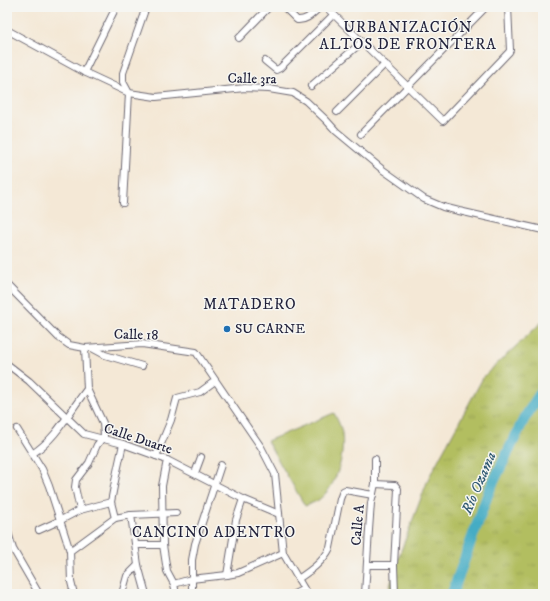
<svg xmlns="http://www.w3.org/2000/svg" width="550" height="601" font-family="'IM FELL DW Pica',serif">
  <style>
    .park { fill: url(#park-tufts); stroke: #6a704e }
    .garden { fill: #b2be60; stroke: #6a704e }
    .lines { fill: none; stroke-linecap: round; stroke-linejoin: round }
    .river { stroke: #44acc4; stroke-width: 11 }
    .street-casing { stroke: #6c6771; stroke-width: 8 }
    .street { stroke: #fff; stroke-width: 6 }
    .poi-dot { fill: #1f6fb2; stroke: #f6f6f2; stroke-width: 1.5 }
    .labels { text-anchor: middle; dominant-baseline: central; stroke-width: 3; stroke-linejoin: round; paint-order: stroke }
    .street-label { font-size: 14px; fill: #22223b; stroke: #f6f6f2 }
    .poi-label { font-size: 14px; fill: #22223b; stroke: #f6f6f2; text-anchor: start }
    .neighbourhood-label { font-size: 15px; letter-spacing: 1px; fill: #22223b; stroke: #f6f6f2 }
    .water-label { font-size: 15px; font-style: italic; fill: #305972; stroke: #f6f6f2 }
  </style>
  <defs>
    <pattern id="park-tufts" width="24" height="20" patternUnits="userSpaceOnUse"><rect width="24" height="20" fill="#b2be60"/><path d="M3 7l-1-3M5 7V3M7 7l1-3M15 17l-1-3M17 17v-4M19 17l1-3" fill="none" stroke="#99a354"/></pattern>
  </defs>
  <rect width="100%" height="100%" fill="#f6f6f2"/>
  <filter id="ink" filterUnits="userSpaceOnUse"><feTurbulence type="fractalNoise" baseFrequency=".025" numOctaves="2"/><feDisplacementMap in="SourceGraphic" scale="8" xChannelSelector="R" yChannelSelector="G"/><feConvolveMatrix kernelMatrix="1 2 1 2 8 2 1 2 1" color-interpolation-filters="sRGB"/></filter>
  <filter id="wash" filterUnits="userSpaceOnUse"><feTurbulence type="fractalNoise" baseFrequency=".012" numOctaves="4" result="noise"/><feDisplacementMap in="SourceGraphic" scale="16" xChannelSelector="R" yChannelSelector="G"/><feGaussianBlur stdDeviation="0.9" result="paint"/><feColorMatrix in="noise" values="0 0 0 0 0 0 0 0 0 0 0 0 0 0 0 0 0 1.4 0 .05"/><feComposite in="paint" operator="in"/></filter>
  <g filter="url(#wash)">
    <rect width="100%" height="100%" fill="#f4e8d6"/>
    <polygon class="park" points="543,321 543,594 388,594 396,564 429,477 484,376"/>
    <path class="garden" d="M334,413C337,419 341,426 342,433C345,455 337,488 317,501C313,503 309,504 305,506L267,441Z"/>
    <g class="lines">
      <polyline class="river" points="452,594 489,491 524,419 543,389"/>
    </g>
  </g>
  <g filter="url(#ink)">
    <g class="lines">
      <defs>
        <g id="street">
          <path d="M284,7L297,20C307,21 313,13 320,7"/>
          <polyline points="326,7 443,121 509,52 510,50 508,7"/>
          <polyline points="7,30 84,72 129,93 156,97 245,88 269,89 293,93 306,101 326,120 336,131 383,170 424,199 443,207 459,211 543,230"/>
          <polyline points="239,38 269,7"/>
          <polyline points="265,61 276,70 280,68 333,15"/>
          <polyline points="84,72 116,7"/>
          <polyline points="311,86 362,42"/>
          <polyline points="337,112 385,64"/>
          <polyline points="361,134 486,7"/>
          <polyline points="123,203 129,93 123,82 123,73 146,7"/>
          <polyline points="7,285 58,337 69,345 85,348 142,344 196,352 261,447 275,474 283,553 307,594"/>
          <polyline points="92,348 105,355 142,366"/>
          <polyline points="7,364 29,381 84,434 123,444 167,460 243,499 279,514"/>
          <polyline points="17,429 42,469 49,486 70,551 71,582 74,594"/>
          <path d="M32,454C57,438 69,412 87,389"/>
          <polyline points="156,456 171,420 177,398 200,392 215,381"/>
          <polyline points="167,460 162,486 163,545 167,571 174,584 176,594"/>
          <polyline points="195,473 201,457"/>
          <polyline points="375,484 395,485 398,489 394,565 395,594"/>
          <polyline points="80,510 75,487 76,480 89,463 97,445 104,436 103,423 87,389 85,348"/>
          <polyline points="131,515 138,565 146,594"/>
          <polyline points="115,518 111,502 116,476 123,444"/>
          <polyline points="7,529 13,549 39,594"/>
          <polyline points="39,530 61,520 80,510 111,502"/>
          <polyline points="136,545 163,545"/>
          <polyline points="70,551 115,518 131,515 176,513"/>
          <polyline points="367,565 394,565"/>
          <polyline points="227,575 236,520 243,499"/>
          <path d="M298,579C310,571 323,562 330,548L340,499L343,491L345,490L373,495"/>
          <polyline points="174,584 191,579 227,575 238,573 283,553"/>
          <polyline points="122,594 127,576 138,565"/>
          <polyline points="192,594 192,560 195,544 221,465"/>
          <polyline points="294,594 304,589"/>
          <polyline points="365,594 369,530 371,503 375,484 375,459"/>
        </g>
      </defs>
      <use href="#street" class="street-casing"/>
      <use href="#street" class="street"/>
    </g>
  </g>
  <circle class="poi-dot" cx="227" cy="329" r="4"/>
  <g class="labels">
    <g class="street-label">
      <text transform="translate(252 79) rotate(1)">Calle 3ra</text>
      <text transform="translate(136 335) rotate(1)">Calle 18</text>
      <text transform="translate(138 439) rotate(18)">Calle Duarte</text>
      <text transform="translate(358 525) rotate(-85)">Calle A</text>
    </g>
    <g class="poi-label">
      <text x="235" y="329">SU CARNE</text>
    </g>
    <g class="neighbourhood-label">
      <text x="408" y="27">URBANIZACIÓN<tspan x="408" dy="17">ALTOS DE FRONTERA</tspan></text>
      <text x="250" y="304">MATADERO</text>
      <text x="214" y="532">CANCINO ADENTRO</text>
    </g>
    <g class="water-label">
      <text transform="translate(479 483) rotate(-67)">Río Ozama</text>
    </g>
  </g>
  <rect width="550" height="601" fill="none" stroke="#f6f6f2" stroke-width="24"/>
</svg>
